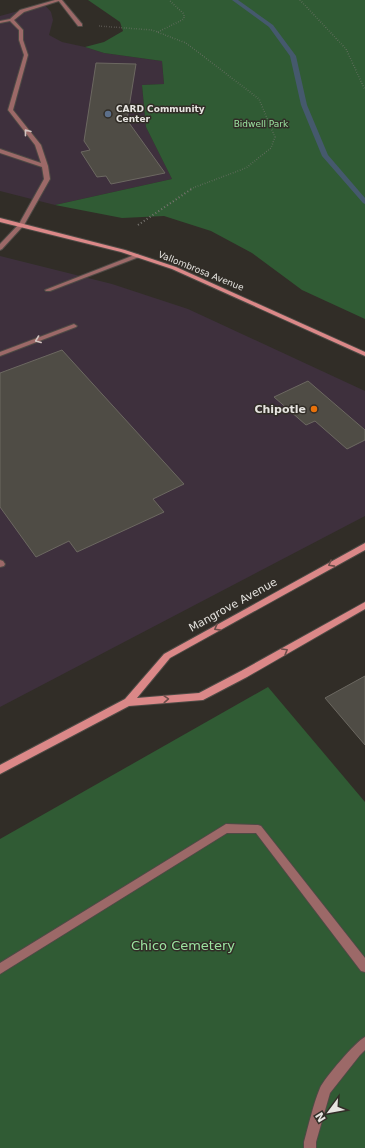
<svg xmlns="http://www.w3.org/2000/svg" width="365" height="1148" font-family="'DejaVu Sans',sans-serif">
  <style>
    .commercial { fill: #3e303d }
    .green { fill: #305b34 }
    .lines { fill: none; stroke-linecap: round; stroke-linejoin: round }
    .stream { fill: #45596d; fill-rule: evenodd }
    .building { fill: #4f4c45; stroke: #6c6861 }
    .lane-casing { stroke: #4e4a45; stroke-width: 2 }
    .street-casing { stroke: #4e4a45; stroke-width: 2 }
    .secondary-casing { stroke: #4e4a45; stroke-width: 2 }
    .path-far1 { stroke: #787570; stroke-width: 1.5; stroke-dasharray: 0.5 2; stroke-linecap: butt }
    .path { stroke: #787570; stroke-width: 2; stroke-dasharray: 1 2.5; stroke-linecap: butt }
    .lane { fill: #9c6968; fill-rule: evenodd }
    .street { fill: #9c6968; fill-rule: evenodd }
    .secondary { fill: #db8888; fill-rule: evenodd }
    .oneway { stroke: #d4c5c2 }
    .oneway2 { stroke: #6c4d49 }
    .service-dot { fill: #5c6f8a; stroke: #312d27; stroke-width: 1.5 }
    .food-dot { fill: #e8710a; stroke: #312d27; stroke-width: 1.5 }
    .labels { text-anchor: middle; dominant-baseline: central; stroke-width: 3; stroke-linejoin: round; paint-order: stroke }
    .far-poi-label { font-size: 9px; font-weight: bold; fill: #e6e4e0; stroke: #312d27; text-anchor: start }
    .far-park-label { font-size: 9px; fill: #9be4a0; stroke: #312d27 }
    .far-street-label { font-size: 9px; fill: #e6e4e0; stroke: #312d27 }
    .poi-label { font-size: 11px; font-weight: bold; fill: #e6e4e0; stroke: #312d27; text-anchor: end }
    .street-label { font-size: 11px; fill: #e6e4e0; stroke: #312d27 }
    .near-park-label { font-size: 13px; fill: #9be4a0; stroke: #312d27 }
  </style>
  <rect width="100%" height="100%" fill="#312d27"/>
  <g class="commercial">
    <polygon points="44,4 51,12 53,20 49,35 62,42 85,47 104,53 162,61 164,84 142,85 146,127 172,179 55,205 0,191 0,16"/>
    <polygon points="0,256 112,284 188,309 365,391 365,516 0,707"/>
  </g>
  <g class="green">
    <polygon points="88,0 365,0 365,319 302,290 252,253 211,231 164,216 122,218 55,205 172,179 146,127 142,85 164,84 162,61 104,53 85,47 104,42 123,31 120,22"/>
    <polygon points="268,687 365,802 365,1148 0,1148 0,839"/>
  </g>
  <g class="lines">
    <polygon class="stream" points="232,0 238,0 273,25 296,56 307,105 328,155 365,198 365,204 363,203 322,156 301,105 290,56 269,27"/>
  </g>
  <g class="building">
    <polygon points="96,63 136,64 127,120 165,173 111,184 106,176 97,177 81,152 90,150 84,141"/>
    <polygon points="62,350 184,484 153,499 164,512 77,552 69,541 36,557 0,507 0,373"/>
    <polygon points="308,381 365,430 365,440 347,449 315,421 306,425 274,397"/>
    <polygon points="365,676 365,745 325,698"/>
  </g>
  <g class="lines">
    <defs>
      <g id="lane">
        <polygon points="55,0 62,0 24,12 14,20 23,30 23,40 28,55 13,110 41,145 48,166 50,179 24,225 2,249 0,250 0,244 19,224 44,179 42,167 0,153 0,149 41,163 35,145 8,110 24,55 19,40 19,30 10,21 0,23 0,21 10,19 20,10"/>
        <polygon points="137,254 139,255 139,257 50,291 46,291 45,290"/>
        <polygon points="74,324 77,326 76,327 0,356 0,352"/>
        <polygon points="0,560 3,561 5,564 4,566 0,567"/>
        <polygon points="226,824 258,825 261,826 365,958 365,972 361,971 256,833 227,833 0,974 0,963"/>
        <path d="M365,1037V1050L360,1055L330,1093L316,1142V1148H304V1142C309,1124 313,1105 320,1088C324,1079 356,1041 365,1037Z"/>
      </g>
      <polygon id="street" points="58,0 62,0 82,24 82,26 78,26"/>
      <g id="secondary">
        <polygon points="0,218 125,250 176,267 365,352 365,356 172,269 121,252 0,222"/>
        <polygon points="365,543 365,550 170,658 137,698 199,693 241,671 365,602 365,609 247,677 203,700 129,706 0,774 0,765 125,699 164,654"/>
      </g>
    </defs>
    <use href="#lane" class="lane-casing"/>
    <use href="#street" class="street-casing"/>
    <use href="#secondary" class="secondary-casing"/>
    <g class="path-far1">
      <polyline points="300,0 346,49 365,90"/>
      <polyline points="99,26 152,30 186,43 259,99 275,137 271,148 246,168 190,189"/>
      <polyline points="158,32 184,19 184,14 169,0"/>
    </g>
    <polyline class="path" points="138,225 193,188"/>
    <use href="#lane" class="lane"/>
    <use href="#street" class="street"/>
    <use href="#secondary" class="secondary"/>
  </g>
  <defs><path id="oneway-chevron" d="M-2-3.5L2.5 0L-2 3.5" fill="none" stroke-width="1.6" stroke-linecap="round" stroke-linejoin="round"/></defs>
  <g class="oneway">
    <use href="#oneway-chevron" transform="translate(27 132) rotate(-128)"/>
    <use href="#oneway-chevron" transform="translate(38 340) rotate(159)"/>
  </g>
  <g class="oneway2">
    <use href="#oneway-chevron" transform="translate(331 564) rotate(151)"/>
    <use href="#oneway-chevron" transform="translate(217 628) rotate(151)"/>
    <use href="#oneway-chevron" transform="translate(285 651) rotate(-30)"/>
    <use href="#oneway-chevron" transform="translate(166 699) rotate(-4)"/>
  </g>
  <circle class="service-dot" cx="108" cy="114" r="4"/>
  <circle class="food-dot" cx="314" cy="409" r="4"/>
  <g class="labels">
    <g class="far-poi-label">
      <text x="116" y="109">CARD Community<tspan x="116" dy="10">Center</tspan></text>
    </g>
    <g class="far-park-label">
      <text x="261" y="124">Bidwell Park</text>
    </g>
    <g class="far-street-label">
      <text transform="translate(201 271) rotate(22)">Vallombrosa Avenue</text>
    </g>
    <g class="poi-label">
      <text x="306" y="409">Chipotle</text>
    </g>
    <g class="street-label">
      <text transform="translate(233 605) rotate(-29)">Mangrove Avenue</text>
    </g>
    <g class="near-park-label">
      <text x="183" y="945">Chico Cemetery</text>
    </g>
  </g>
  <g transform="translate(329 1112) rotate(238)" stroke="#312d27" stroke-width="3" paint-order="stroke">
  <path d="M0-3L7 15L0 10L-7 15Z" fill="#e6e4e0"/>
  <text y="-6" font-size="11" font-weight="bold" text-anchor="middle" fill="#e6e4e0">N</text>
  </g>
</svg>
